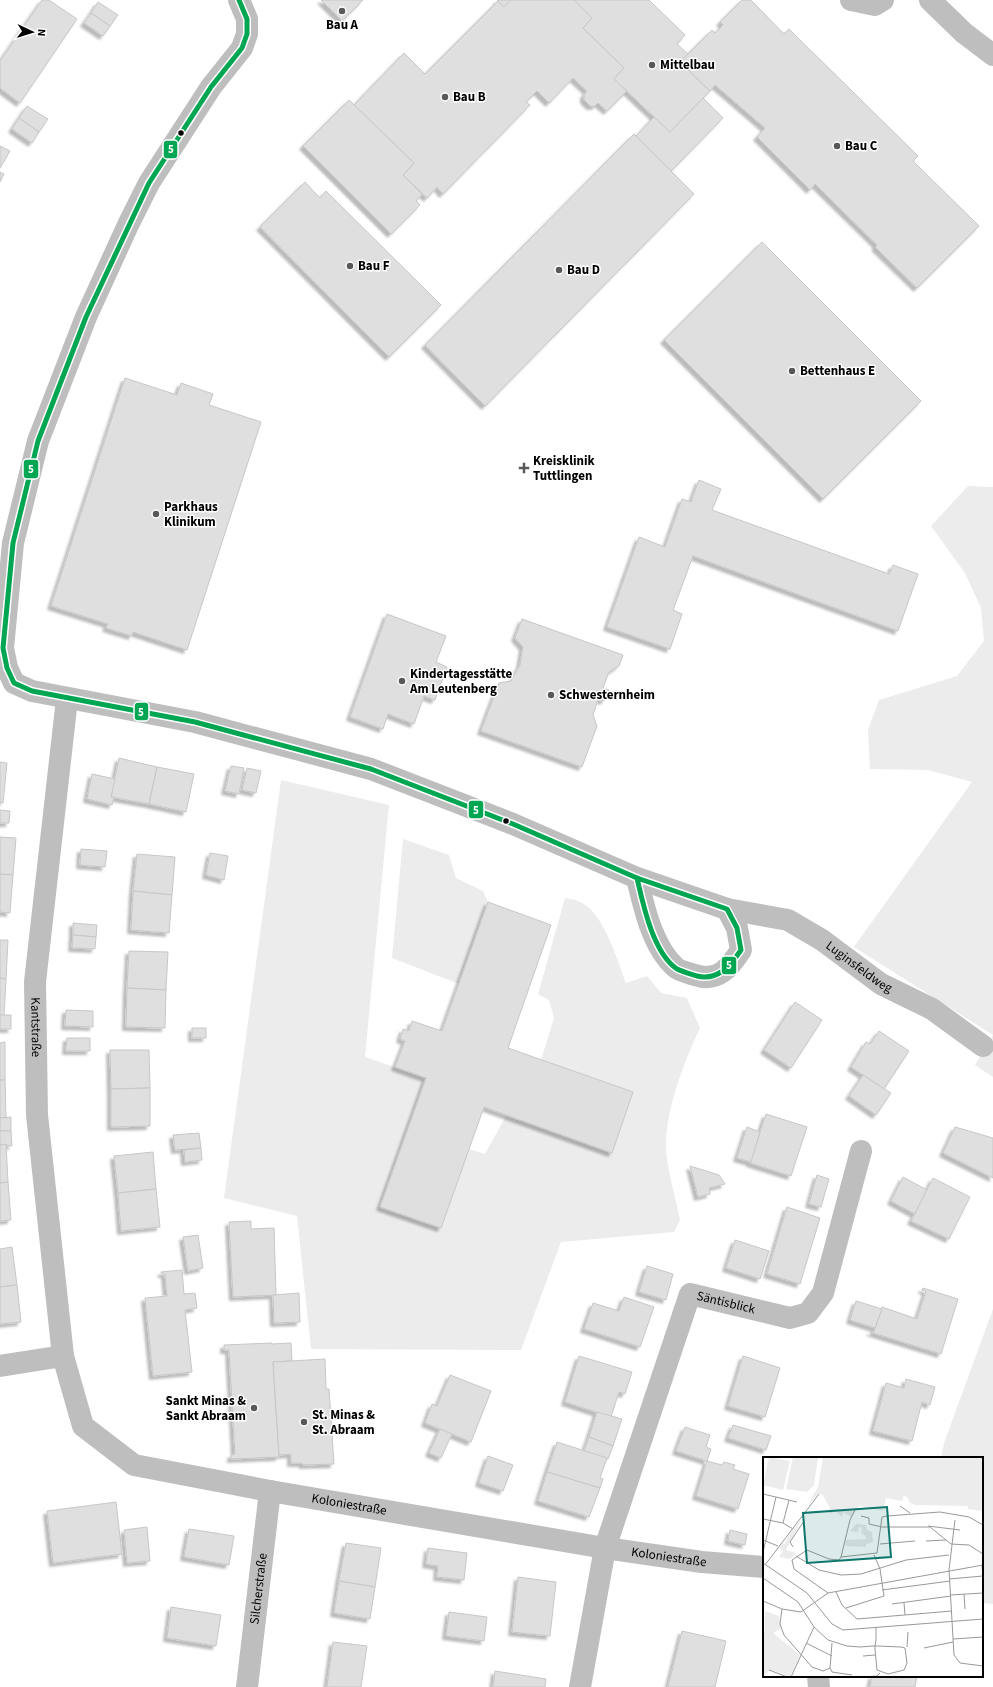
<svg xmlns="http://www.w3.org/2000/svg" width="993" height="1687" font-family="'Source Sans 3',sans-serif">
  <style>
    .green { fill: #ececec }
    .building { fill: #dfdfdf; stroke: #c7c7c7; filter: url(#shadow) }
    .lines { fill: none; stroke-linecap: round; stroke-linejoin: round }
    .minor { stroke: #bebebe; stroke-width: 22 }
    .bus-1-casing { stroke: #fff; stroke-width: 8 }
    .bus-1 { stroke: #00a651; stroke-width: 5 }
    .poi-dot { fill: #595959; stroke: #fff; stroke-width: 1.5 }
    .bus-dot { fill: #000; stroke: #fff; stroke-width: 1.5 }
    .labels { text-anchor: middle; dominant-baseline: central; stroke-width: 3; stroke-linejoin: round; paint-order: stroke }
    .poi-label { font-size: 13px; font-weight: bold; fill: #000; stroke: #fff; text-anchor: start }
    .street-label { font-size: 13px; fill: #000; stroke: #fff }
    .inset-road { fill: none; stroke: #999; stroke-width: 1 }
    .view { fill: #0f766e; fill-opacity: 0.15; stroke: #0f766e; stroke-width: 2 }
    .inset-edge { fill: none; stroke: #000; stroke-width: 2 }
    .line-badge { stroke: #fff; stroke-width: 1.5 }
    .badge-label { font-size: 11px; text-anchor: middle; font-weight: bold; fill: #fff }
  </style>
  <defs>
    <filter id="shadow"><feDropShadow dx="-3.5" dy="3.5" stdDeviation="1" flood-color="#0004"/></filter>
  </defs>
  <rect width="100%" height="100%" fill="#fff"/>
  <g class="green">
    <polygon points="968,486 993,487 993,1077 975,1065 993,1035 854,947 972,782 928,770 870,769 868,730 879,700 957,676 984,641 981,608 965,573 931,526"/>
    <path d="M281,780L389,805L365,1057L426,1078L380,1207L441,1228L469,1149L485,1154L506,1116L612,1152L633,1092L541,1060L554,1018L549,1000L538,994L565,898C569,899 574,899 578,901C603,909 617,960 626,983L647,976L661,993L687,998L700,1028C683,1064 661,1120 667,1160C670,1180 676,1200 680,1220L674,1232L561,1242L521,1350L311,1349L297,1216L224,1198Z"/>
    <polygon points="403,839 449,855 456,878 483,891 488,902 459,984 392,958"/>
    <polygon points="993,1309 993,1604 982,1603 982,1458 941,1458 944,1443"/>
  </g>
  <g class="building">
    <polygon points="42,0 49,0 77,19 20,103 0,88 0,61"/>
    <polygon points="321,0 363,0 342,21"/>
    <polygon points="497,0 511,0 504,7"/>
    <polygon points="511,0 574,0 592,18 583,28 624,68 614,79 627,91 607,111 598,103 595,106 590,106 584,100 584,95 587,91 573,78 549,103 537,91 526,102 530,105 443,194 437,187 427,198 403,175 414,163 354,105 404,53 425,74 498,1 504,7"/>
    <polygon points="574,0 649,0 685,35 677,44 688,54 680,62 710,91 670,132 614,79 624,68 583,28 592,18"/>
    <polygon points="742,0 751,0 784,34 789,29 918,156 913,161 979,226 917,288 875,247 877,245 815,184 810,190 757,137 765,128 715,85 710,91 680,62 712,30 715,33 723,25 720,22"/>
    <polygon points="98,2 118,15 110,26 91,13"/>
    <polygon points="91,13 110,26 103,36 84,23"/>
    <polygon points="703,98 723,118 671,171 636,136 654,117 670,132"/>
    <polygon points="349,100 414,163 403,175 422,194 416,201 420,205 391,234 303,146"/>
    <polygon points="27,106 48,119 39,132 19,118"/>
    <polygon points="19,118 39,132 32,143 12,129"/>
    <polygon points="634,134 694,194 485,406 425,345"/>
    <polygon points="0,146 10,151 0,168"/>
    <polygon points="0,172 4,174 0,182"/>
    <polygon points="305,182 320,198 326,191 441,305 389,357 260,227"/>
    <polygon points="762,242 921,401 823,499 664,340"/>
    <polygon points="125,378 177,395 181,383 213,394 209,405 261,422 187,650 133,632 132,636 106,628 108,624 51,606"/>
    <polygon points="699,480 721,489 712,510 889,574 893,565 918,574 898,631 693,556 673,610 682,614 670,649 607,627 639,537 665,547 682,499 691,502"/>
    <polygon points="387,614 446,636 436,662 447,667 435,700 424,696 414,724 388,714 383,729 350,717"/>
    <polygon points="522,619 623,655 619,666 609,672 603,688 609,690 604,701 598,699 593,715 597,726 582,767 481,731 499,683 511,681 520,665 523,647 515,638"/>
    <polygon points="119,758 157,767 149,804 111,797"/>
    <polygon points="0,762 7,763 3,803 0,803"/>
    <polygon points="231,766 244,768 239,794 225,791"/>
    <polygon points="157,767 194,774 186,812 149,804"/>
    <polygon points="247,768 261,771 256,793 242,790"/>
    <polygon points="92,774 115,779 111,797 114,797 112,805 87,799"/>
    <polygon points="0,810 10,811 9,823 0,823"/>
    <polygon points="0,837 16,838 13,875 0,874"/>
    <polygon points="81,849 107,851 105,867 80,865"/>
    <polygon points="210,853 228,856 224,880 206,875"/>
    <polygon points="137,854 175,857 172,895 133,891"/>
    <polygon points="0,874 13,875 10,913 0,912"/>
    <polygon points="133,891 172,895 169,933 131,930"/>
    <polygon points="488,902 551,925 508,1048 633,1092 612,1153 484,1107 441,1228 380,1207 426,1078 395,1067 405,1041 400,1039 403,1029 409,1031 412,1021 442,1031"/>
    <polygon points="73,923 97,925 96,937 73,935"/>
    <polygon points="73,935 96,937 95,949 72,948"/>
    <polygon points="0,940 8,940 6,979 0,978"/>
    <polygon points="129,951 168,952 166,990 127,988"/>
    <polygon points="0,978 6,979 4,1015 0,1015"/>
    <polygon points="127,988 166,990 165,1028 126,1027"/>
    <polygon points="795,1002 822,1020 791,1068 764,1050"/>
    <polygon points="66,1010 93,1011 93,1027 65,1026"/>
    <rect x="0" y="1015" width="11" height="14"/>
    <rect x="192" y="1028" width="14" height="10"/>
    <polygon points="879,1031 909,1051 884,1089 851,1067 866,1042 870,1044"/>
    <polygon points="67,1038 90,1038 90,1051 66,1051"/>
    <polygon points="5,1042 5,1080 0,1080 0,1043"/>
    <polygon points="110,1050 149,1050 150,1088 111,1089"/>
    <polygon points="863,1075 891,1093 876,1115 849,1096"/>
    <polygon points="0,1080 5,1080 6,1118 0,1118"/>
    <polygon points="150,1088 150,1126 111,1127 111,1089"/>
    <polygon points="766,1114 807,1127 791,1176 750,1163"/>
    <polygon points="11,1117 11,1131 0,1131 0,1118"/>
    <polygon points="747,1127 760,1132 751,1162 737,1158"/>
    <polygon points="955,1127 993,1138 993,1178 943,1153"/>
    <polygon points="0,1131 11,1131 12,1146 0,1145"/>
    <polygon points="199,1133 201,1148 175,1150 173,1135"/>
    <polygon points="6,1144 8,1182 0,1183 0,1145"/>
    <polygon points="201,1148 202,1160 185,1162 184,1150"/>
    <polygon points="153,1152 156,1189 118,1193 114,1156"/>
    <polygon points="690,1166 719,1175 725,1184 709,1188 710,1194 698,1197"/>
    <polygon points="817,1175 829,1179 821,1207 809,1204"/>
    <polygon points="903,1177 927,1190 915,1214 891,1201"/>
    <polygon points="933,1178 970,1197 949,1239 911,1221"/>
    <polygon points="8,1182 11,1220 0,1221 0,1183"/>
    <polygon points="156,1189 160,1227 121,1231 118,1193"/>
    <polygon points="787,1207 820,1218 800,1284 767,1274"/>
    <polygon points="251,1221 251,1229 274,1228 276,1295 233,1297 229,1222"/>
    <polygon points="198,1235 203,1268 188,1271 183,1237"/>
    <polygon points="735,1240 769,1251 760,1279 726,1268"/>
    <polygon points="12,1247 17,1285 0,1287 0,1249"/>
    <polygon points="647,1266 673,1274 666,1300 639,1292"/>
    <polygon points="182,1270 184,1294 195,1293 197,1308 185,1310 192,1372 153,1376 145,1298 167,1296 165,1274 162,1274 161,1272"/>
    <polygon points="17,1285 21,1322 0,1324 0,1287"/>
    <polygon points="923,1288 958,1299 941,1354 870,1332 874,1332 882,1307 917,1319 926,1291 922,1290"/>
    <polygon points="299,1293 300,1322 274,1323 273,1295"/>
    <polygon points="624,1297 654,1307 640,1347 584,1329 593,1303 619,1311"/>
    <polygon points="856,1301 882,1309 875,1328 850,1320"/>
    <polygon points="272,1343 272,1344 291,1343 292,1361 273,1362 279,1457 231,1459 231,1455 235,1454 229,1350 224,1350 224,1345"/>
    <polygon points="579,1356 632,1372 625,1394 619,1392 611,1417 565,1402"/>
    <polygon points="743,1356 780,1368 765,1417 728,1406"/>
    <polygon points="325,1359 326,1389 329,1389 334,1464 303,1465 302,1463 291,1463 291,1454 279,1455 273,1362"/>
    <polygon points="450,1375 491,1391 471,1442 425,1423 432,1404 437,1406"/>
    <polygon points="906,1379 935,1387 930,1405 922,1402 912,1441 873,1431 886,1383 904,1388"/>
    <polygon points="597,1412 622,1419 613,1446 589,1437"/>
    <polygon points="733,1425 771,1436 766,1450 728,1438"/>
    <polygon points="685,1427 710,1435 706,1447 711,1449 707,1461 676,1451"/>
    <polygon points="440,1429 452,1434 441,1458 429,1453"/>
    <polygon points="589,1437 613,1446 608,1459 584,1451"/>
    <polygon points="557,1442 607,1458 600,1478 603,1479 600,1488 547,1472"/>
    <polygon points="488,1456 513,1465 503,1491 479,1483"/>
    <polygon points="707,1461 722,1465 724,1462 735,1465 733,1469 749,1474 738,1509 696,1496"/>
    <polygon points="547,1472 600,1488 589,1517 538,1501"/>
    <polygon points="116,1502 122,1554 53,1563 47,1511"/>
    <polygon points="147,1527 150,1561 127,1563 124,1530"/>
    <polygon points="189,1529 234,1536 229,1565 184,1557"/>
    <polygon points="730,1530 747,1534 745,1545 728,1541"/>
    <polygon points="346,1543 381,1548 375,1587 339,1581"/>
    <polygon points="428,1548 467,1553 464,1580 437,1577 438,1566 426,1564"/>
    <polygon points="518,1577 556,1582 550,1636 512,1632"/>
    <polygon points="339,1581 375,1587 370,1619 334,1613"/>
    <polygon points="171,1607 221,1615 216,1646 167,1638"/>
    <polygon points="449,1612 487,1617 484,1641 446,1636"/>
    <polygon points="682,1631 726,1641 715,1687 668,1687"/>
    <polygon points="333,1642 367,1646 361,1687 327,1687"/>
    <polygon points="495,1671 546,1679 545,1687 493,1687"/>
    <polygon points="872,1676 917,1676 915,1687 870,1687"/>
  </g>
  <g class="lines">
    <g class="minor">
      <path id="s1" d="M239,0L247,19V34L242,48L211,87L149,183L128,225L86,317L38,441L13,543L3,648L7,668L14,683L32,691L195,722L371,769L513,824L637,878L727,909L788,920L822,940L881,984L932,1009L983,1046"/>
      <polyline points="851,0 875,5 883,0"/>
      <polyline points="930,0 964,33 993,55"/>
      <path id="s2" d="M67,699L35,982L37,1115L63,1356L83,1426L134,1465L270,1491L605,1548L702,1562L764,1567"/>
      <path d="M637,878C644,907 652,946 675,967C679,971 689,973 695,975C718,983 730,967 741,950L737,928L727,909"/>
      <polyline points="0,1366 63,1356"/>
      <polyline points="818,1676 819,1687"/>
      <path id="s3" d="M247,1687L270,1491"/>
      <path id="s4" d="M580,1687L605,1548L690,1294L790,1318L808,1313L823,1293L861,1151"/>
    </g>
    <defs>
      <g id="bus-1">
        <polyline points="239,0 247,19 247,34 242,48 211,87 149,183 86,317 38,441 13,543 3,648 7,668 14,683 32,691 195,722 371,769 513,824 637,878"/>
        <path d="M637,878L727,909L737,928L741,950C730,966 718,981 697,976C691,974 683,972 677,969C653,953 643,904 637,878Z"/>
      </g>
    </defs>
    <use href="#bus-1" class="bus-1-casing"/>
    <use href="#bus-1" class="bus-1"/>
  </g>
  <g class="poi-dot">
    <circle cx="342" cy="11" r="4"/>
    <circle cx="652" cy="65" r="4"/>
    <circle cx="445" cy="97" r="4"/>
    <circle cx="837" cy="146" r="4"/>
    <circle cx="350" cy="266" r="4"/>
    <circle cx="559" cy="270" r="4"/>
    <circle cx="792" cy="371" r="4"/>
    <path d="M522 462h4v4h4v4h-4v4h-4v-4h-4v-4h4z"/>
    <circle cx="156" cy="514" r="4"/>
    <circle cx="402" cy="681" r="4"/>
    <circle cx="551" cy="695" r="4"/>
    <circle cx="254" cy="1408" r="4"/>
    <circle cx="304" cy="1422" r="4"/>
  </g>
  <g class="bus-dot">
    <circle cx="181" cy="133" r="3.5"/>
    <circle cx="506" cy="821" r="3.5"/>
  </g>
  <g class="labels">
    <g class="poi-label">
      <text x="342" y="25" text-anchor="middle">Bau A</text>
      <text x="660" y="65">Mittelbau</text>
      <text x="453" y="97">Bau B</text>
      <text x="845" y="146">Bau C</text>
      <text x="358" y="266">Bau F</text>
      <text x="567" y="270">Bau D</text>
      <text x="800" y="371">Bettenhaus E</text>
      <text x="533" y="461">Kreisklinik<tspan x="533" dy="15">Tuttlingen</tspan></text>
      <text x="164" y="507">Parkhaus<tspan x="164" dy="15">Klinikum</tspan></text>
      <text x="410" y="674">Kindertagesstätte<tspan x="410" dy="15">Am Leutenberg</tspan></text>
      <text x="559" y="695">Schwesternheim</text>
      <text x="246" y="1401" text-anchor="end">Sankt Minas &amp;<tspan x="246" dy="15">Sankt Abraam</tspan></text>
      <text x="312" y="1415">St. Minas &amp;<tspan x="312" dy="15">St. Abraam</tspan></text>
    </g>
    <g class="street-label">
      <text stroke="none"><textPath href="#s1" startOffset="1641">Luginsfeldweg</textPath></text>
      <text stroke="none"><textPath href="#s2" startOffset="330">Kantstraße</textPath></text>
      <text stroke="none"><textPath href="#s4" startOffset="446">Säntisblick</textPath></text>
      <text stroke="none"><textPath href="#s2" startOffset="1016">Koloniestraße</textPath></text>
      <text stroke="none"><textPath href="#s2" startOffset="1340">Koloniestraße</textPath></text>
      <text stroke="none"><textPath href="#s3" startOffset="99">Silcherstraße</textPath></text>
    </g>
  </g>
  <g transform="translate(763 1457)">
    <rect width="220" height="220" fill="#fff"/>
    <path d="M6,0L27,4L20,33L0,28ZM30,0L55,1L51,28L44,35L23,32ZM60,0H220V54L205,52V49L152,48L146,45L145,41L141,38L139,44L123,41L120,54L96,49L88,60L80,55L79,60L72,54L67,57L65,54L67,51L59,37H55L45,48L55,30ZM39,62L23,93L33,96L27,102L16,100L20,94L16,91L19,86L22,87L25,79ZM93,67L103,68L104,73L109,75L110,85L103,87V90L82,89L83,83L103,82V79L98,76L99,71L96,70L95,75L87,74ZM2,154L16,159L18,171L10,176L37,198L27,220L7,213L0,219Z" fill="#ececec"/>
    <path class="inset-road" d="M0,37L34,45M137,49L147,56M98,59L106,61V67L119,70H167L188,87M0,62L20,66L30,72M192,63L186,113L191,198L197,206L220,209M20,66L26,43M165,69L197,73M0,83L15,89M163,84L183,83M117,87L152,84M188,87L206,88L220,97M30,90L27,85L41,64L40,60M0,95L13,40M33,99L56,113L78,118L98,117L143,103L186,98M78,100L114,96L119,60L124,59L177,55L206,60L220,68M78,100L87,63L92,53M0,106L44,136L69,167L80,173L220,162M2,108L56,37M0,121L35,145L51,170L65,183L84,189L97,190L110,189H114L138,190L142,191L144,206L141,213L125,217L114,213L112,192V189L113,183V170M186,122L220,119L219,108M119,133L187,124M73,135L79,148L94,162L189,154M65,136L31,112L29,103L44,93L66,102L76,103L78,100M201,137L202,152M187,138L220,136M0,144L19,152L38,155L65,136L220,108M141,146L142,158M129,147L188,139M83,151L121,139L117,112L111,98M19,152L17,167L21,178L49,210L60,214L67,211L69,186M190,182L220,180M43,186L69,199M144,190L145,175M161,191L190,185M100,199L112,198M67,211L69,215L89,218M6,213L24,220M28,220L51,170M102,220L114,219L117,216"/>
    <path class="view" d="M124,50L128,100L44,106L40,56Z"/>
    <rect width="220" height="220" class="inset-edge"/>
  </g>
  <g class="line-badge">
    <rect x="163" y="140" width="15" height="19" rx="4" fill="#00a651"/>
    <rect x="23" y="459" width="16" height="20" rx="4" fill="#00a651"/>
    <rect x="134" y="702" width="15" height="19" rx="4" fill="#00a651"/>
    <rect x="468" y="800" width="16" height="19" rx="4" fill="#00a651"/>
    <rect x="721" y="956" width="16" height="19" rx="4" fill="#00a651"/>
  </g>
  <g class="badge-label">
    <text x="171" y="153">5</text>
    <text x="31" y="473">5</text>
    <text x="141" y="716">5</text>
    <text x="476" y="814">5</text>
    <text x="729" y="969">5</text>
  </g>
  <g transform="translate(32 32) rotate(94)" stroke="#ffffff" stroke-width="3" paint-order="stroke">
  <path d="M0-3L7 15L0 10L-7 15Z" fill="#000000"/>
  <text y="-6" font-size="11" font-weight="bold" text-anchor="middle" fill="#000000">N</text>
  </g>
</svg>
